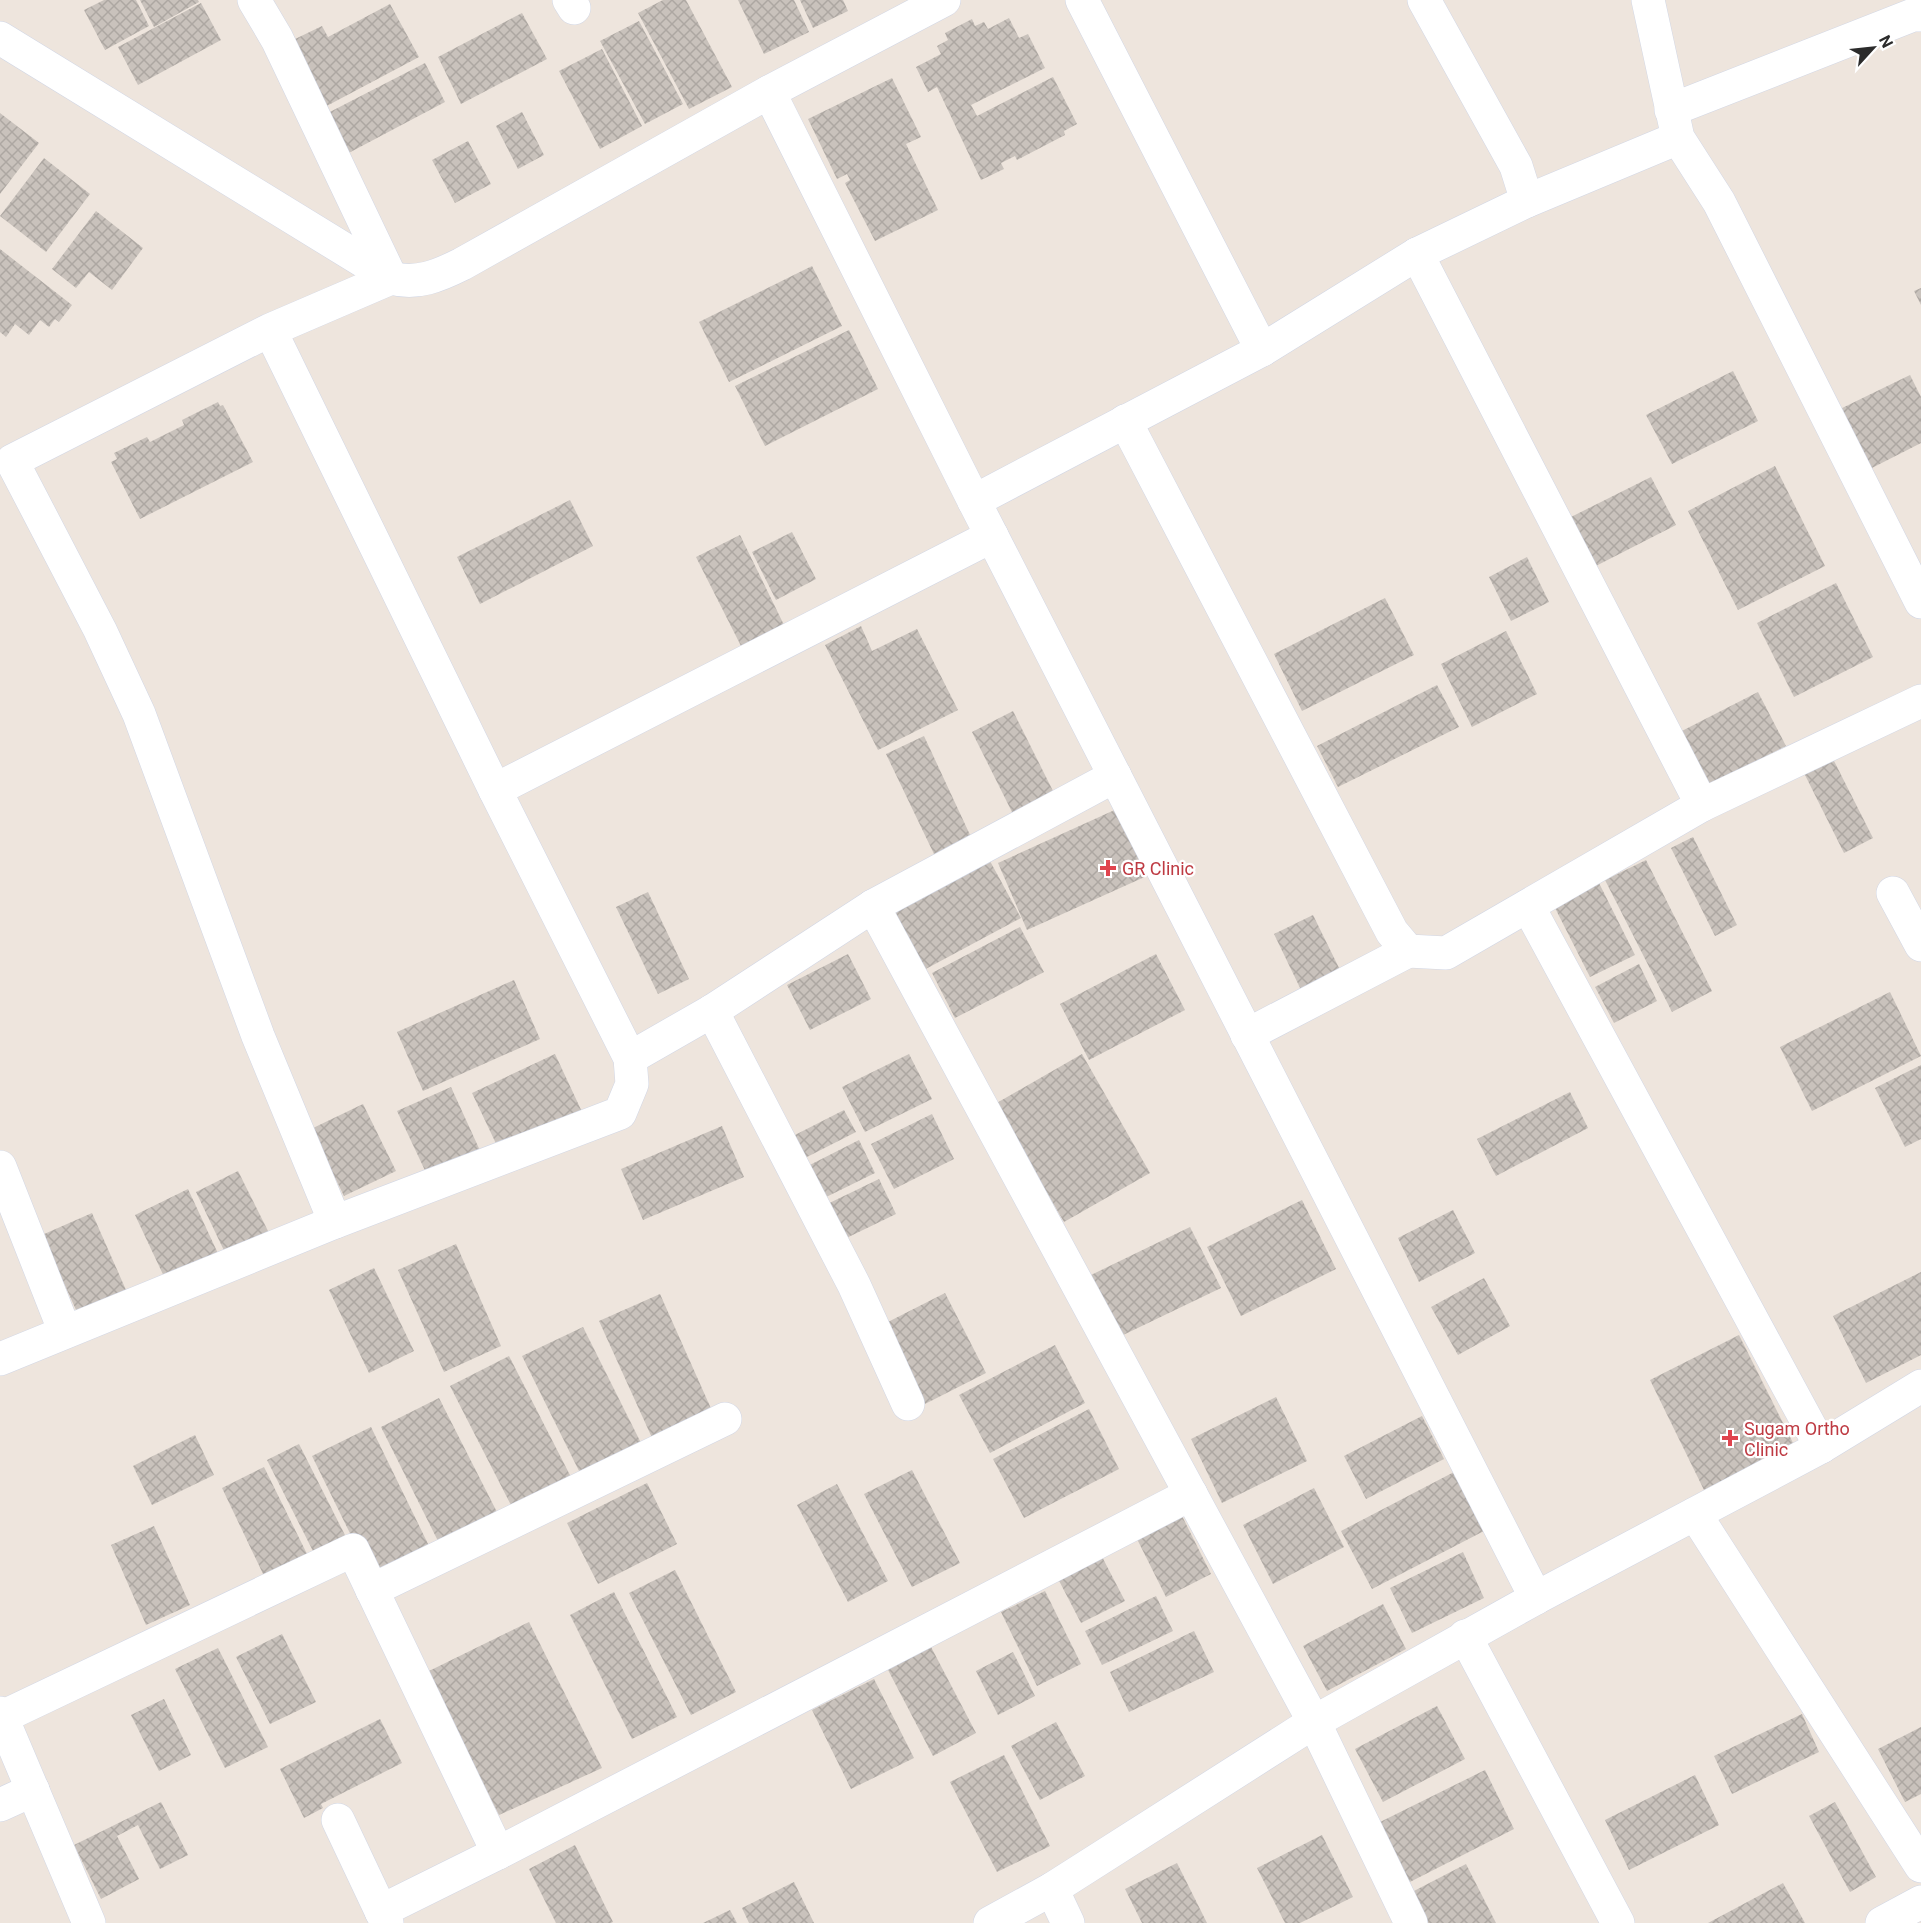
<svg xmlns="http://www.w3.org/2000/svg" width="1921" height="1923" font-family="Roboto,sans-serif">
  <style>
    .building { fill: url(#building-cross-hatch) }
    .lines { fill: none; stroke-linecap: round; stroke-linejoin: round }
    .street-casing { stroke: #d2d7e5; stroke-width: 34 }
    .street { stroke: #fff; stroke-width: 33 }
    .health-dot { fill: #e0444e; stroke: #fff; stroke-width: 2 }
    .labels { text-anchor: middle; dominant-baseline: central; stroke-width: 4.5; stroke-linejoin: round; paint-order: stroke }
    .health-label { font-size: 18px; fill: #be3a42; stroke: #fff; text-anchor: start }
  </style>
  <defs>
    <pattern id="building-cross-hatch" width="8" height="8" patternUnits="userSpaceOnUse" patternTransform="scale(1.5)"><rect width="8" height="8" fill="#c9c2bc"/><path d="M0 0l8 8M0 8l8-8" fill="none" stroke="#ada7a2"/></pattern>
  </defs>
  <rect width="100%" height="100%" fill="#eee5dd"/>
  <g class="building">
    <polygon points="104,0 136,0 149,26 105,50 84,10"/>
    <polygon points="140,0 198,0 199,2 154,27"/>
    <polygon points="663,0 686,0 732,87 689,109 638,13"/>
    <polygon points="738,0 794,0 809,32 764,54"/>
    <polygon points="800,0 843,0 848,11 813,28"/>
    <polygon points="201,3 221,40 138,85 118,47"/>
    <polygon points="390,4 419,57 321,109 293,40 322,26 328,37"/>
    <polygon points="522,13 547,59 461,104 438,57"/>
    <polygon points="1009,18 1019,38 1028,34 1045,68 971,105 977,116 1053,77 1077,124 1064,131 1065,135 1017,160 1015,156 1001,163 1004,169 981,180 937,87 928,92 916,67 941,54 937,46 948,40 945,33 972,19 975,26 984,22 988,29"/>
    <polygon points="639,21 683,104 645,124 600,41"/>
    <polygon points="602,49 642,126 600,149 559,71"/>
    <polygon points="425,63 445,102 343,156 322,116"/>
    <polygon points="892,78 921,137 906,144 938,210 875,241 845,183 850,180 847,174 837,179 808,119"/>
    <polygon points="522,112 544,155 518,169 496,126"/>
    <polygon points="0,113 39,143 0,194"/>
    <polygon points="468,141 491,184 455,203 432,160"/>
    <polygon points="44,158 90,194 46,252 0,216"/>
    <polygon points="96,211 143,248 112,290 89,272 76,288 52,269"/>
    <polygon points="0,249 72,305 59,322 55,319 49,327 40,320 29,335 15,324 6,337 0,332"/>
    <polygon points="812,266 842,326 729,382 699,322"/>
    <polygon points="1921,288 1921,305 1914,291"/>
    <polygon points="849,330 878,389 765,446 735,386"/>
    <polygon points="1733,371 1758,421 1672,464 1646,415"/>
    <polygon points="1910,375 1921,397 1921,443 1866,471 1836,411"/>
    <polygon points="218,402 220,406 223,405 253,462 140,519 111,462 117,459 114,453 147,437 150,442 184,425 182,420"/>
    <polygon points="1775,466 1825,566 1738,610 1688,511"/>
    <polygon points="1651,477 1676,525 1590,569 1565,520"/>
    <polygon points="570,500 593,546 480,604 457,557"/>
    <polygon points="792,532 816,579 776,600 752,552"/>
    <polygon points="740,535 784,625 741,646 696,557"/>
    <polygon points="1527,557 1549,602 1511,621 1489,577"/>
    <polygon points="1836,583 1873,657 1794,697 1757,623"/>
    <polygon points="1385,598 1414,655 1302,711 1274,654"/>
    <polygon points="861,626 872,651 917,629 958,710 878,750 825,645"/>
    <polygon points="1506,631 1537,694 1472,727 1441,664"/>
    <polygon points="1437,685 1459,727 1338,787 1317,746"/>
    <polygon points="1758,692 1786,746 1701,789 1674,735"/>
    <polygon points="1013,711 1054,793 1013,814 972,732"/>
    <polygon points="924,736 971,837 934,854 886,754"/>
    <polygon points="1831,755 1873,838 1844,853 1802,769"/>
    <polygon points="1119,808 1149,875 1027,930 998,863"/>
    <polygon points="1693,837 1737,925 1715,936 1671,848"/>
    <polygon points="1646,860 1712,991 1672,1012 1605,880"/>
    <polygon points="990,861 1021,918 922,971 891,915"/>
    <polygon points="1598,881 1635,955 1590,977 1553,904"/>
    <polygon points="648,892 689,979 658,994 616,907"/>
    <polygon points="1313,915 1342,974 1303,994 1274,934"/>
    <polygon points="1020,927 1044,972 955,1018 932,973"/>
    <polygon points="848,954 871,999 810,1030 787,985"/>
    <polygon points="1156,954 1185,1010 1089,1060 1060,1004"/>
    <polygon points="1639,964 1657,1001 1614,1023 1595,987"/>
    <polygon points="514,980 540,1039 423,1091 397,1032"/>
    <polygon points="1890,992 1921,1056 1812,1111 1780,1047"/>
    <polygon points="555,1054 583,1114 500,1152 472,1093"/>
    <polygon points="909,1054 932,1099 865,1132 842,1087"/>
    <polygon points="1082,1054 1150,1173 1064,1222 995,1104"/>
    <polygon points="1921,1065 1921,1139 1905,1147 1875,1088"/>
    <polygon points="451,1087 482,1155 429,1179 397,1111"/>
    <polygon points="1570,1092 1588,1128 1496,1176 1477,1139"/>
    <polygon points="363,1104 396,1171 344,1196 311,1129"/>
    <polygon points="844,1110 856,1132 805,1158 793,1136"/>
    <polygon points="932,1114 954,1159 894,1189 871,1144"/>
    <polygon points="722,1126 744,1177 643,1220 621,1169"/>
    <polygon points="859,1140 875,1173 814,1203 798,1171"/>
    <polygon points="238,1171 272,1239 229,1261 196,1192"/>
    <polygon points="879,1179 896,1214 832,1245 815,1210"/>
    <polygon points="188,1189 221,1260 168,1285 135,1215"/>
    <polygon points="1302,1200 1336,1269 1241,1316 1207,1247"/>
    <polygon points="1453,1210 1475,1253 1419,1282 1398,1238"/>
    <polygon points="92,1213 126,1290 77,1312 42,1235"/>
    <polygon points="1190,1227 1221,1288 1121,1336 1091,1275"/>
    <polygon points="456,1244 501,1346 444,1372 398,1270"/>
    <polygon points="374,1268 414,1351 369,1373 329,1290"/>
    <polygon points="1921,1272 1921,1355 1866,1383 1833,1316"/>
    <polygon points="1484,1278 1510,1326 1458,1355 1431,1307"/>
    <polygon points="945,1293 986,1373 923,1405 882,1325"/>
    <polygon points="660,1294 713,1413 653,1440 599,1321"/>
    <polygon points="583,1327 644,1449 583,1479 522,1356"/>
    <polygon points="1739,1335 1794,1445 1704,1490 1650,1380"/>
    <polygon points="1055,1345 1085,1403 990,1453 959,1395"/>
    <polygon points="509,1356 573,1481 514,1511 450,1386"/>
    <polygon points="1276,1397 1307,1461 1222,1503 1191,1439"/>
    <polygon points="439,1398 499,1516 440,1545 381,1427"/>
    <polygon points="1089,1409 1119,1469 1024,1518 993,1459"/>
    <polygon points="1422,1416 1444,1459 1366,1499 1344,1456"/>
    <polygon points="371,1427 430,1548 371,1576 312,1456"/>
    <polygon points="195,1435 214,1475 152,1505 133,1466"/>
    <polygon points="299,1444 351,1547 319,1563 267,1460"/>
    <polygon points="264,1467 308,1556 265,1578 222,1488"/>
    <polygon points="912,1470 960,1563 912,1587 864,1494"/>
    <polygon points="1454,1472 1484,1531 1372,1589 1341,1531"/>
    <polygon points="647,1483 677,1544 598,1584 567,1523"/>
    <polygon points="837,1484 888,1581 848,1602 797,1505"/>
    <polygon points="1314,1488 1344,1547 1273,1584 1243,1525"/>
    <polygon points="1180,1512 1211,1574 1166,1597 1135,1535"/>
    <polygon points="154,1526 190,1605 146,1625 111,1545"/>
    <polygon points="1099,1551 1125,1601 1081,1623 1055,1573"/>
    <polygon points="1463,1552 1484,1598 1412,1633 1390,1588"/>
    <polygon points="675,1570 736,1692 691,1715 629,1593"/>
    <polygon points="1045,1591 1081,1664 1037,1686 1001,1612"/>
    <polygon points="614,1592 677,1717 632,1739 570,1615"/>
    <polygon points="1156,1596 1173,1631 1102,1665 1085,1631"/>
    <polygon points="1383,1604 1406,1649 1327,1691 1303,1646"/>
    <polygon points="529,1622 602,1768 499,1815 427,1672"/>
    <polygon points="1194,1631 1214,1672 1129,1712 1110,1672"/>
    <polygon points="282,1634 316,1702 270,1724 236,1657"/>
    <polygon points="930,1645 976,1733 933,1756 887,1668"/>
    <polygon points="218,1648 268,1747 225,1768 175,1669"/>
    <polygon points="1013,1652 1035,1696 998,1715 976,1671"/>
    <polygon points="874,1679 914,1758 851,1789 812,1710"/>
    <polygon points="164,1699 191,1755 159,1771 131,1715"/>
    <polygon points="1437,1706 1465,1759 1383,1802 1355,1749"/>
    <polygon points="1802,1714 1819,1752 1732,1794 1714,1756"/>
    <polygon points="380,1719 402,1763 321,1804 323,1808 304,1818 280,1769"/>
    <polygon points="1056,1722 1085,1776 1040,1800 1011,1746"/>
    <polygon points="1921,1727 1921,1794 1905,1802 1878,1749"/>
    <polygon points="1004,1755 1050,1846 997,1872 950,1782"/>
    <polygon points="1485,1770 1514,1829 1404,1885 1374,1825"/>
    <polygon points="1695,1775 1719,1825 1629,1870 1605,1820"/>
    <polygon points="161,1802 188,1855 160,1869 138,1825 117,1836 139,1879 101,1899 74,1845"/>
    <polygon points="1835,1802 1876,1877 1850,1892 1809,1816"/>
    <polygon points="1322,1835 1353,1897 1300,1923 1285,1923 1257,1868"/>
    <polygon points="575,1845 613,1922 611,1923 556,1923 529,1869"/>
    <polygon points="1177,1863 1207,1923 1142,1923 1125,1889"/>
    <polygon points="1466,1864 1496,1923 1427,1923 1412,1892"/>
    <polygon points="794,1882 814,1923 749,1923 742,1908"/>
    <polygon points="1783,1883 1805,1923 1708,1923"/>
    <polygon points="730,1910 737,1923 703,1923"/>
  </g>
  <g class="lines">
    <defs>
      <g id="street">
        <polyline points="254,0 277,39 391,278 270,330 12,461 100,630 139,714 258,1036 335,1222 620,1113 632,1084 630,1058 495,790 270,330"/>
        <polyline points="569,0 574,8"/>
        <polyline points="1082,0 1262,350 1417,254 1527,201"/>
        <polyline points="1424,0 1516,166 1527,201 1678,138"/>
        <polyline points="1648,0 1678,138 1719,202 1921,602"/>
        <path d="M0,38L391,278C417,285 438,276 462,264L769,92L974,501L1536,1598L1821,1447L1921,1386"/>
        <polyline points="769,92 944,0"/>
        <polyline points="1671,110 1913,15 1921,15"/>
        <polyline points="1417,254 1702,805 1921,701"/>
        <polyline points="1125,421 1392,932 1408,951 1446,953 1702,805"/>
        <polyline points="974,501 1262,350"/>
        <polyline points="495,790 992,536"/>
        <polyline points="1893,893 1921,945"/>
        <polyline points="873,906 1314,1722 1411,1923"/>
        <polyline points="1528,906 1821,1447"/>
        <polyline points="712,1011 854,1285 908,1404"/>
        <polyline points="1247,1035 1408,951"/>
        <polyline points="630,1058 712,1011 873,906 1115,776"/>
        <polyline points="0,1167 65,1332"/>
        <polyline points="0,1359 335,1222"/>
        <polyline points="1695,1514 1921,1866"/>
        <polyline points="372,1590 725,1419"/>
        <polyline points="1465,1636 1618,1923"/>
        <polyline points="0,1713 89,1923"/>
        <polyline points="2,1717 353,1550 498,1853 381,1911 387,1923"/>
        <polyline points="0,1805 33,1790"/>
        <polyline points="338,1820 381,1911"/>
        <polyline points="498,1853 1191,1494"/>
        <polyline points="1052,1889 1068,1923"/>
        <polyline points="990,1923 1052,1889 1314,1722 1536,1598"/>
        <polyline points="1882,1923 1921,1902"/>
      </g>
    </defs>
    <use href="#street" class="street-casing"/>
    <use href="#street" class="street"/>
  </g>
  <g class="health-dot">
    <path d="M1105 859h6v6h6v6h-6v6h-6v-6h-6v-6h6z"/>
    <path d="M1727 1429h6v6h6v6h-6v6h-6v-6h-6v-6h6z"/>
  </g>
  <g class="labels">
    <g class="health-label">
      <text x="1122" y="868">GR Clinic</text>
      <text x="1744" y="1428">Sugam Ortho<tspan x="1744" dy="21">Clinic</tspan></text>
    </g>
  </g>
  <g transform="translate(1873 48) rotate(63)" stroke="#ffffff" stroke-width="4.5" paint-order="stroke">
  <path d="M0-4.5L10 22L0 15L-10 22Z" fill="#2b2b2b"/>
  <text y="-9" font-size="16" font-weight="bold" text-anchor="middle" fill="#2b2b2b">N</text>
  </g>
</svg>
